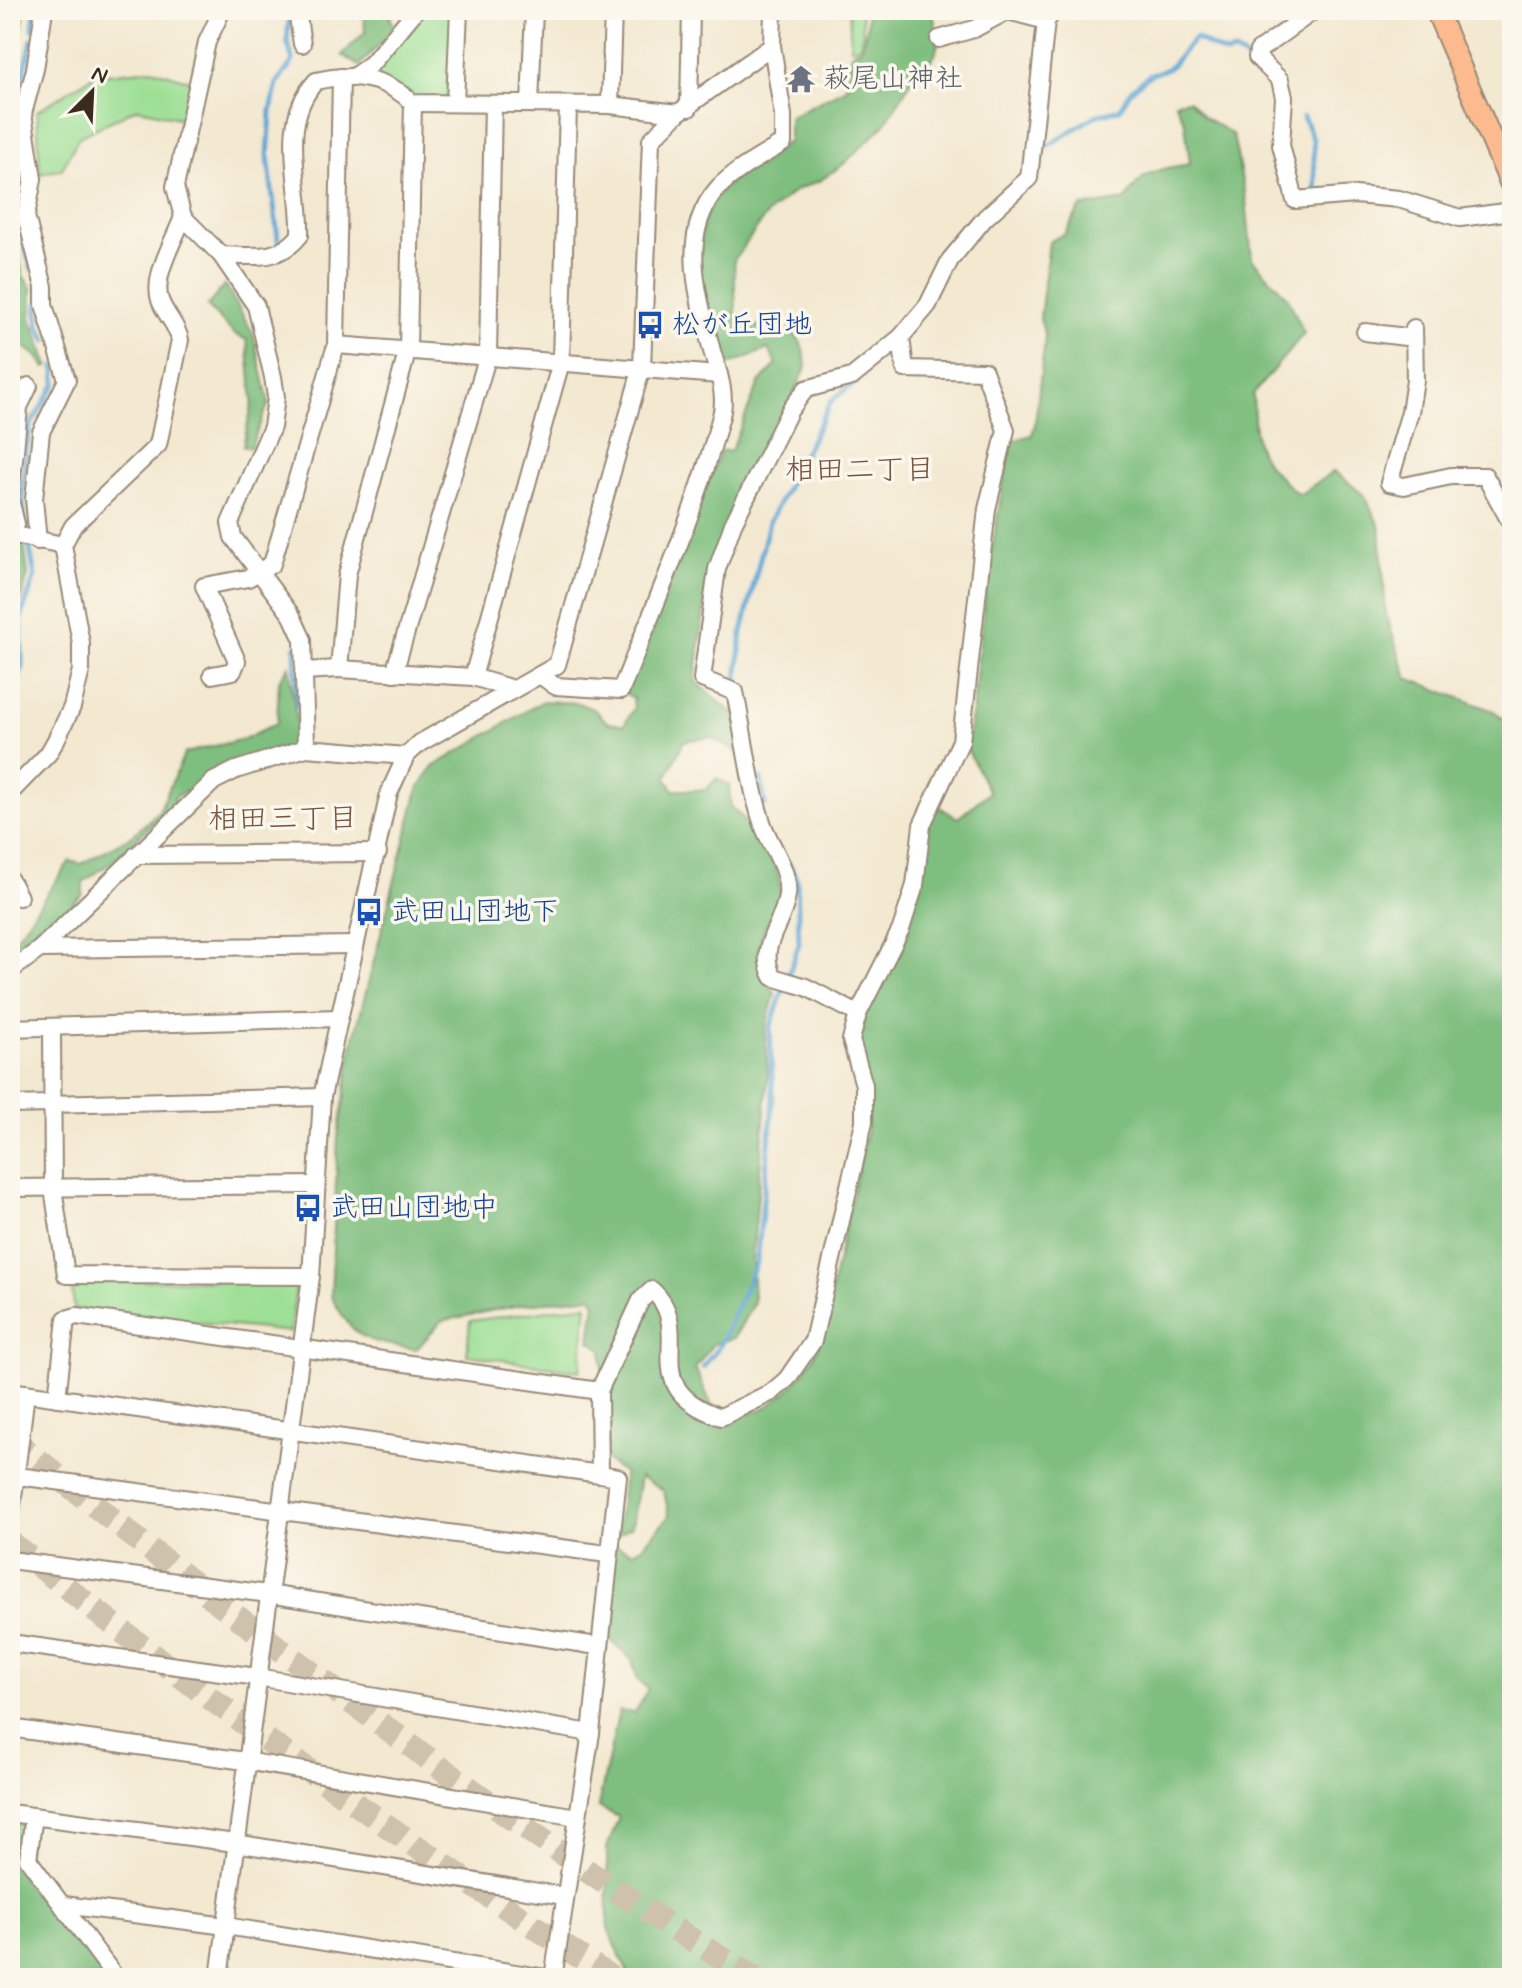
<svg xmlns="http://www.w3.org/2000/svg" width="1522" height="1988" font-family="Mynerve,'Klee One',sans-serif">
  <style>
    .green { fill: #9ddf95; stroke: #6c845a; stroke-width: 2 }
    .forest { fill: #7ebe7e; stroke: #5c744e; stroke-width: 2 }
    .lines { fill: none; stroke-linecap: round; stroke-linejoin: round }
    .stream { stroke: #5da6d4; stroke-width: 5 }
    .highway-tunnel { stroke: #cec2ac; stroke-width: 24; stroke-dasharray: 24 12; stroke-linecap: butt }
    .minor-casing { stroke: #978977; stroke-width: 20 }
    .major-casing { stroke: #978977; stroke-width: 24 }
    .minor { stroke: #fff; stroke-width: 16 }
    .major { stroke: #fcba8e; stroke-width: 20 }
    .labels { text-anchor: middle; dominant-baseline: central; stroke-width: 7; stroke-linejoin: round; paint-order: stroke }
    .worship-label { font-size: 28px; fill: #5b616d; stroke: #fbf7ec; text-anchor: start }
    .transit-label { font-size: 28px; fill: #164399; stroke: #fbf7ec; text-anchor: start }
    .neighbourhood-label { font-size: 30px; fill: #785541; stroke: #fbf7ec }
  </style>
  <rect width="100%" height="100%" fill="#fbf7ec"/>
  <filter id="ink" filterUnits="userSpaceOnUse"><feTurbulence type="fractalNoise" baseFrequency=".0125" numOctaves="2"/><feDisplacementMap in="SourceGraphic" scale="16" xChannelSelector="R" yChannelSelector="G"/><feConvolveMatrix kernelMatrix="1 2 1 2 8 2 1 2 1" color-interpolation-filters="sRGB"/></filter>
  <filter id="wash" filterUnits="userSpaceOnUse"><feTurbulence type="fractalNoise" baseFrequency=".006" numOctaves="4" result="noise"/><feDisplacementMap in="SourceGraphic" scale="32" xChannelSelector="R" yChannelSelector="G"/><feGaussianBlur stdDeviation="1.8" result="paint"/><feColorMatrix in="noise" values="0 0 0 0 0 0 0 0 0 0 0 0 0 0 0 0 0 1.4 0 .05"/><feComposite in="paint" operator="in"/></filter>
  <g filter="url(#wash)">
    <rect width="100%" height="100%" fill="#f3e8d0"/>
    <g class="green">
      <polygon points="421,10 453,10 447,101 418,101 365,74"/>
      <polygon points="829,10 861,10 863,32 860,46 851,48 849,12"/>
      <polygon points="104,69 106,74 152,69 192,81 182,119 137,108 79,137 62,169 40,174 37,111"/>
      <polygon points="71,1280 297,1281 290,1332 74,1309"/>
      <polygon points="587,1305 580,1371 467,1355 470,1321"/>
    </g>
    <g class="forest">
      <polygon points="10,10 25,10 10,92"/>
      <polygon points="358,10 396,10 390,17 395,28 359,66 342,55 365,32 364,19"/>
      <path d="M867,10H932L939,39L935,55L912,80L885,124L845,163L821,180L796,190L768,213L734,260L736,315L741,327C778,324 804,322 806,368L710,564L695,681L734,714L745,757L711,737L684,741L666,778L674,790H706L717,778L729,785L731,807C755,829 787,865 779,903C777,912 768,921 764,930C753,954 761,974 775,993L765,1029L768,1075L752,1262L754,1302L734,1338L713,1344L695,1368L715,1413C722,1414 732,1417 740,1416C774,1411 804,1378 818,1348L868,1124L858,1038L862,1014L880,984L926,826L938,806L958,818L989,792L966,747C974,713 975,682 979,649C987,579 997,510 1012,441L1032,435L1035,424L1045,337L1040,318L1049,242L1065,233L1081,207L1126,200C1141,170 1159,169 1190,164L1185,123L1175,102L1189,100L1203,116L1233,135L1246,201L1252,259L1288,298L1304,333L1253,394C1255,453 1255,456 1299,495L1334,471L1365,496L1380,528L1386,615L1407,678L1494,711L1512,728V1978H630L608,1928L607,1848L619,1817L598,1807L619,1711L635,1713L648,1689L638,1680L632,1660L604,1634L615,1545L633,1552L642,1547L669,1516L664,1491L640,1477L632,1526L617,1535L624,1473L606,1460L602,1349L590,1341L595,1302L592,1296L520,1305L441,1321L417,1349C368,1341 356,1344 331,1296L338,1137L353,1042L418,790L433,767L543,701L578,703L595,710L608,723L624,725L634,708L633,698L625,693L721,451H731L759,383L777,364L768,349L723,367C710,313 679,243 719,193C734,175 770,155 789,141V117L846,88L852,52L861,49L867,28Z"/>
      <polygon points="10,156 18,185 11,215 23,276 32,288 31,318 49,366 46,368 38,357 10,336"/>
      <polygon points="225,285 253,333 269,403 250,448 243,446 253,401 247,340 234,334 207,306"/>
      <polygon points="10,541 24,545 28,575 13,625 10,676"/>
      <polygon points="289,665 300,745 188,797 186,791 174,798 174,804 112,862 83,882 83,894 10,965 10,947 70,861 81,864 133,835 159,811 185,753 244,739 277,723 279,681"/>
      <polygon points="10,1823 31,1825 26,1861 108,1978 10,1978"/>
    </g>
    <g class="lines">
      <g class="stream">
        <polyline points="33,29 35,10"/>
        <polyline points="1303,117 1313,139 1316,194"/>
        <polyline points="1038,152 1095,116 1120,109 1132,89 1150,75 1169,68 1195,38 1226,54 1235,52 1246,58"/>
        <polyline points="279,247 268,156 271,111 277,83 293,61 287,41 290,11"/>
        <path d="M32,269C20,237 16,210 26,177C2,119 20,96 32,39"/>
        <polyline points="37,305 39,327 47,341"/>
        <polyline points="295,647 297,705"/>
        <polyline points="737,680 742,632 769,522 832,400 855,383"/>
        <polyline points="10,704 22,669 21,617 35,576 24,518 22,484 30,426 56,383 55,366"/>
        <polyline points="761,779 765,805"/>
        <polyline points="703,1367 721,1344 757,1261 773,1102 770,1028 799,944 797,879 788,862"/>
      </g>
    </g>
  </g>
  <g filter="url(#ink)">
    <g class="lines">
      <g class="highway-tunnel">
        <path d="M10,1437C147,1550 288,1657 433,1762C537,1837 644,1913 755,1978"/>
        <path d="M10,1542C202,1699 405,1842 612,1978"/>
      </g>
      <defs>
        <g id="minor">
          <polyline points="222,10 207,42 175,187 183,217 221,255 256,306 273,377 276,397 272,427 230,523 233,537 292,616 303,640 306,748"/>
          <polyline points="297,10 302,44"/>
          <polyline points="1315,10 1258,51 1257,57 1280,80 1284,97 1281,145 1295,200 1355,195 1399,199 1460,218 1512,211"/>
          <polyline points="1008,11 1046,21"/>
          <polyline points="939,39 974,29 1009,10"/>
          <polyline points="352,78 372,63 416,10"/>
          <polyline points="455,103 459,10"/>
          <polyline points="530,104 534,10"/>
          <polyline points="610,105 613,10"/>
          <polyline points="689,108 691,10"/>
          <path d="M221,255C252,256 280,262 300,235C302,183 277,124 316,81C353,72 386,77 413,103L610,105L678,113"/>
          <polyline points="1414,328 1415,380 1410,412 1389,483 1404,486 1451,476 1485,476 1512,525"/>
          <polyline points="1365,332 1414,338"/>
          <polyline points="336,345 719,375"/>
          <polyline points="15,451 19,407 29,386"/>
          <polyline points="10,495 15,451 12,444"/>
          <polyline points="10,499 16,524 10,528"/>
          <polyline points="10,534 63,545"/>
          <polyline points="38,541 34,499 41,432 67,380 44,305 44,287 26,216 33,179 23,114 35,69 44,10"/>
          <polyline points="339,669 347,575 408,349 413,103"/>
          <polyline points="303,671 339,669 473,677 513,689"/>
          <polyline points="394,673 488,355 493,104"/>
          <polyline points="212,675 233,671 237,661 204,586 248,578 272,564 336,345 341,77"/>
          <path d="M540,675L555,686L621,690C657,600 696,510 721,416C727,395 718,371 712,351C699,299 677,234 718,188C736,169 761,157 783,143V115L772,46"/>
          <polyline points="473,677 561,362 568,106"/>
          <path d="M10,793L48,754L56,740L72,707L81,670V643L63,545L73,526L158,445L180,340C177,324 165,315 160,300C152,276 175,239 183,217"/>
          <polyline points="136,855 378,853"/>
          <polyline points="10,880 19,897"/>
          <polyline points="40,949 355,945"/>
          <polyline points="10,971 40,949 214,781 236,770 306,748 406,756"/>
          <path d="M858,1014L806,987L773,977C756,945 784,925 787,895C790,871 771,847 763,825C749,784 744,735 735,692L702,679L717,569L733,524L790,410L806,389L852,377L901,337"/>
          <polyline points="10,1028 338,1018"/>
          <polyline points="52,1029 53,1188 66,1275 311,1276"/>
          <polyline points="10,1105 322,1097"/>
          <polyline points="10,1188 316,1185"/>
          <polyline points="10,1391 600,1474"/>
          <polyline points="57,1398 66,1319 77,1316 599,1391"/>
          <polyline points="10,1475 607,1554"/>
          <polyline points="10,1521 26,1393"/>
          <polyline points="10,1560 268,1594 597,1646"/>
          <polyline points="10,1643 257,1677 591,1733"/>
          <polyline points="10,1728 245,1761 577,1817"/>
          <polyline points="10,1813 235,1843 564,1896"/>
          <polyline points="34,1816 28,1859 116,1978"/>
          <polyline points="64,1905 226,1926 546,1978"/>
          <polyline points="219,1978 311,1276 322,1097 389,793 406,756 420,743 557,665 642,367 651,140 678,113 772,46 773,10"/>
          <path d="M553,1978L591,1733L618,1477L600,1474L599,1391L641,1300L652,1290C699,1332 631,1387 721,1417L772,1392L787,1379L813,1341L864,1122V1085L851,1040L858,1014L901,929L915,885L922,825L961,741L987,509L1006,430L984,371L905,369L901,337L928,305L950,260L985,218L1029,178L1046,21L1055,10"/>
        </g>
        <polyline id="major" points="1436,10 1512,187"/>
      </defs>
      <use href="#minor" class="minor-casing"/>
      <use href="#major" class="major-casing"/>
      <use href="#minor" class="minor"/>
      <use href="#major" class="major"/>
    </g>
  </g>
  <defs>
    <symbol id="temple-bare" viewBox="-9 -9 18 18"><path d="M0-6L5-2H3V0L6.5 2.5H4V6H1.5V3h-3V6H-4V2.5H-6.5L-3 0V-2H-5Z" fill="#6b7280" stroke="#fbf7ec" stroke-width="2.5" paint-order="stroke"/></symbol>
    <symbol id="bus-bare" viewBox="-9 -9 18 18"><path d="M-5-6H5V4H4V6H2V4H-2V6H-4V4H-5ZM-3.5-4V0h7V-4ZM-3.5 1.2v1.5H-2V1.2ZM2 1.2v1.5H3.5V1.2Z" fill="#1a4fb4" stroke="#fbf7ec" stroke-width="2.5" paint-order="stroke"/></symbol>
  </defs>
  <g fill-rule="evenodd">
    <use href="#temple-bare" x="781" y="59" width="40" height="40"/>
    <use href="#bus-bare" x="630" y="305" width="40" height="40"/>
    <use href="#bus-bare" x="349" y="892" width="40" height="40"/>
    <use href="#bus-bare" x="288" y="1188" width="40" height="40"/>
  </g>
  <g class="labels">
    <g class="worship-label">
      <text x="823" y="79">萩尾山神社</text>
    </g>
    <g class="transit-label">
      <text x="672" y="325">松が丘団地</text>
      <text x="391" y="912">武田山団地下</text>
      <text x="330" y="1208">武田山団地中</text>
    </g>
    <g class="neighbourhood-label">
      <text x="860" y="470">相田二丁目</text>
      <text x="283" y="819">相田三丁目</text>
    </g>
  </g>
  <rect width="1522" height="1988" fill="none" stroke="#fbf7ec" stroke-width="40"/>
  <g transform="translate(92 92) rotate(24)" stroke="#fbf7ec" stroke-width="6" paint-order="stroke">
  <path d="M0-6L14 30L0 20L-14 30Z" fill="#3b2a1e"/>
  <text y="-12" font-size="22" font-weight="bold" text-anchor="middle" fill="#3b2a1e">N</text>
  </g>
</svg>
